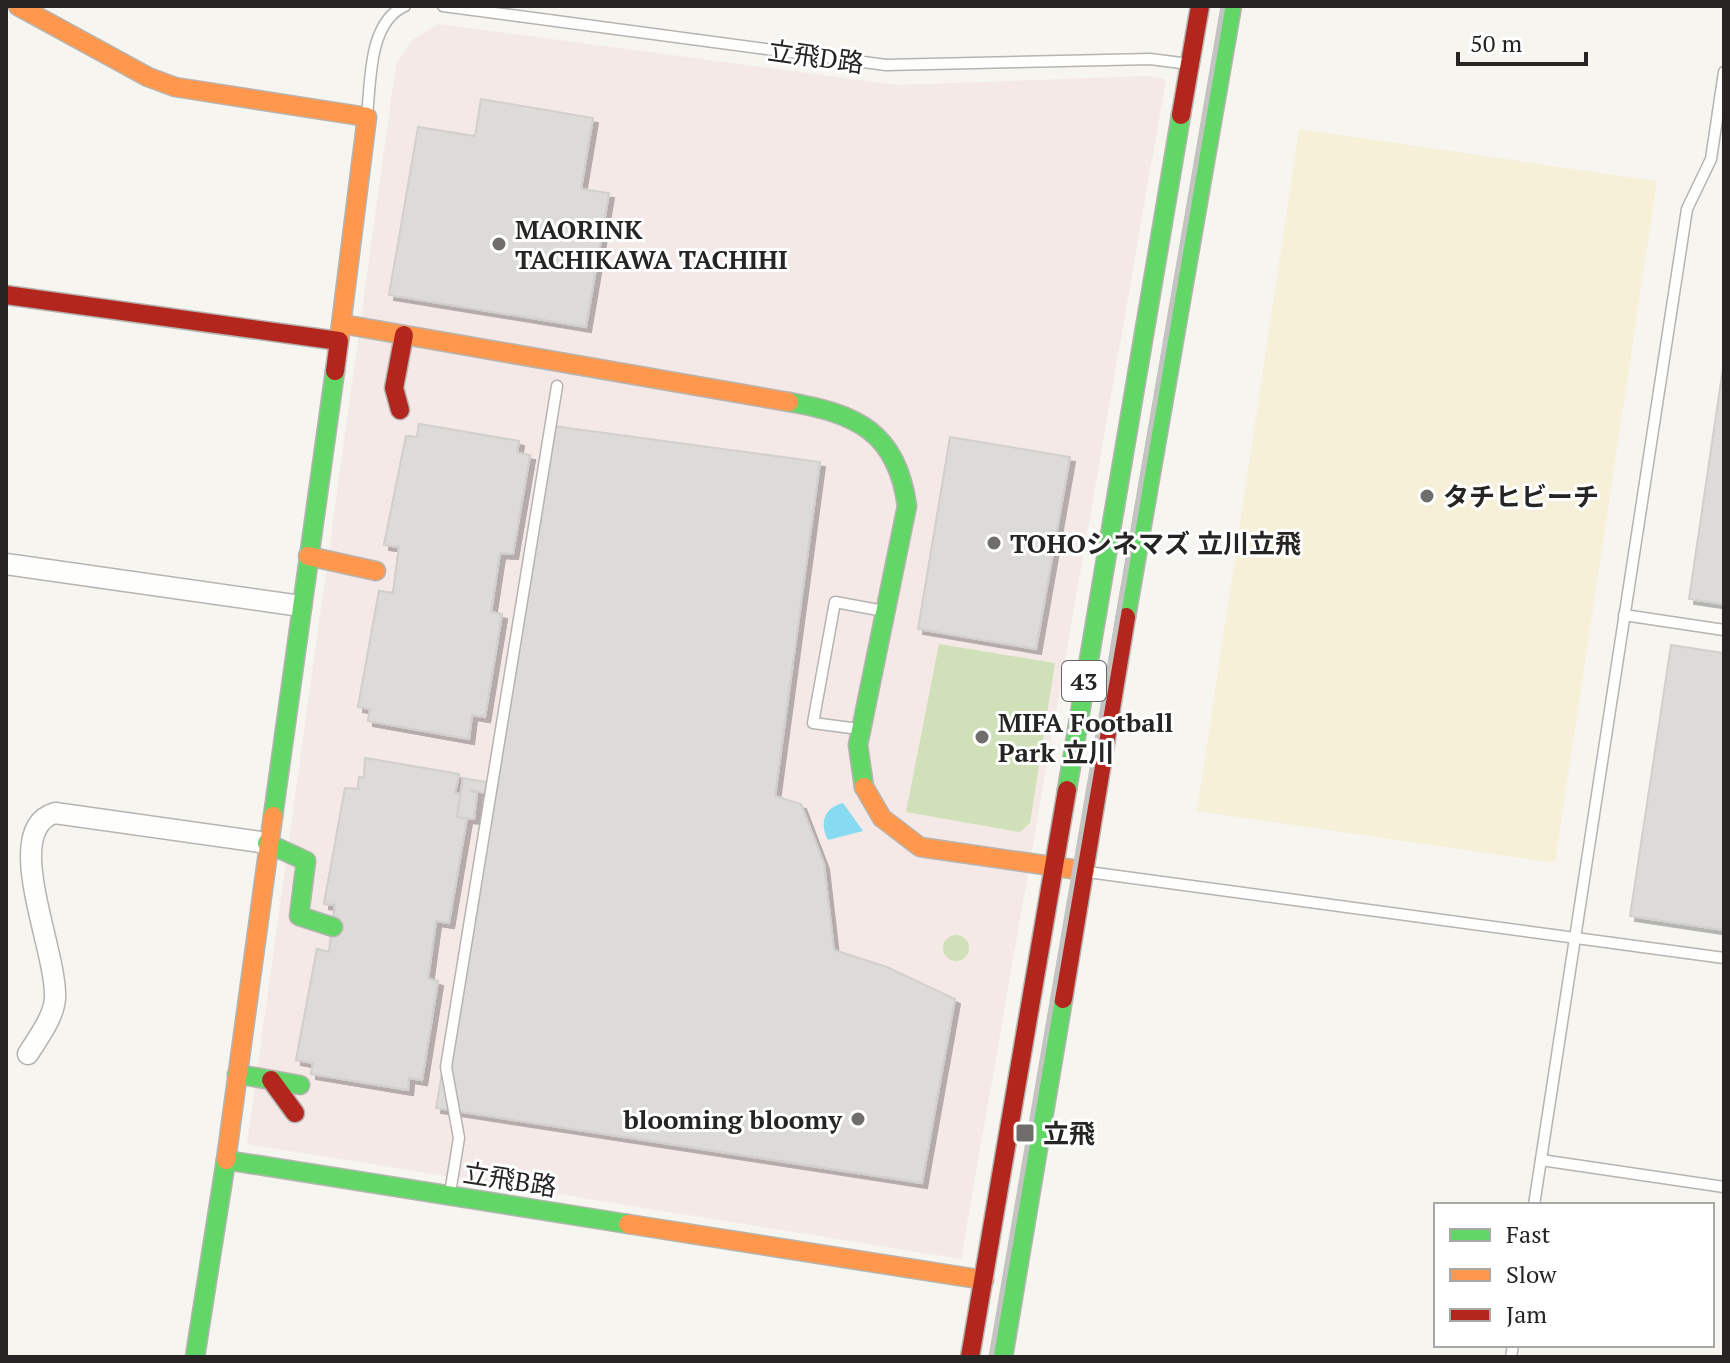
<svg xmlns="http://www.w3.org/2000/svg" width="1730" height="1363" font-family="'PT Serif','Noto Sans JP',serif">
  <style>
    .commercial { fill: #f5e9e8 }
    .green { fill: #d0e0b8 }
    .sand { fill: #f6f0d9 }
    .water { fill: #86dbf0 }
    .building { fill: #dddbd8; stroke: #d2d0cd; stroke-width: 2; fill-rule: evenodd; filter: url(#shadow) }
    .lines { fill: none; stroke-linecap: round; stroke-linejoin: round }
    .lane-casing { stroke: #b5b4b1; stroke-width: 13 }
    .street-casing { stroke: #b5b4b1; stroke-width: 23 }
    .fast-casing { stroke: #b5b4b1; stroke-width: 21 }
    .slow-casing { stroke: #b5b4b1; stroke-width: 21 }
    .jam-casing { stroke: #b5b4b1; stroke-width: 21 }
    .lane { stroke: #fefefd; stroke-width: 10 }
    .street { stroke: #fefefd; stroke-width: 20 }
    .fast { stroke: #63d668; stroke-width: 18 }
    .slow { stroke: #ff974d; stroke-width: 18 }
    .jam { stroke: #b3261e; stroke-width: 18 }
    .rail { stroke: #c3c3c2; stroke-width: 5 }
    .poi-dot { fill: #6f6e6b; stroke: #fff; stroke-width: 3 }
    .labels { text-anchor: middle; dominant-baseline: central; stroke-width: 6; stroke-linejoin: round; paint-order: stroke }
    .shield { fill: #fff; stroke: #676665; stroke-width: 2 }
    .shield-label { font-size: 24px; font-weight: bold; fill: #262523 }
    .street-label { font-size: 26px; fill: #262523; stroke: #fff }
    .poi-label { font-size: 26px; font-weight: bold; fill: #262523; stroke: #fff; text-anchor: start }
  </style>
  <defs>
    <filter id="shadow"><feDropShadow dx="5" dy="5" stdDeviation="0" flood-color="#0004"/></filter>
  </defs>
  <rect width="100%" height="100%" fill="#f6f5f0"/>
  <polygon class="commercial" points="438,24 897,85 1146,76 1166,79 961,1259 247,1144 396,64 411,41"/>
  <g class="green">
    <polygon points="939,644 1055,663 1030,823 1020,832 906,812"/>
    <circle cx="956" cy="948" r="13"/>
  </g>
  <polygon class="sand" points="1299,129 1657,181 1555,863 1197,811"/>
  <path class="water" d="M843,803L863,831L828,840C819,823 824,808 843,803Z"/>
  <g class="building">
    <polygon points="481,99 593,118 581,189 609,193 586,327 389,295 418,127 475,136"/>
    <polygon points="1724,361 1724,604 1689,599"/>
    <path d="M419,424L519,441L517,453L530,455L513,554L500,553L491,612L502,614L485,717L472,715L469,739L368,721L370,709L358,707L379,591L393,593L399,547L384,545L406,436L417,437ZM412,562L480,573L477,595L408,584Z"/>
    <polygon points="419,424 519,441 517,453 530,455 513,554 500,553 491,612 502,614 485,717 472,715 469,739 368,721 370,709 358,707 379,591 393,593 399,547 384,545 406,436 417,437"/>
    <polygon points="553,426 820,462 775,796 801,804 824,864 834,950 887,967 955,999 922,1183 436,1108"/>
    <polygon points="950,437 1070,457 1036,649 918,629"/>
    <polygon points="1671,645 1724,653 1724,930 1630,916"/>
    <path d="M365,758L459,774L455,793L460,794L457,817L467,818L449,923L436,921L428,979L438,981L422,1080L409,1078L408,1090L311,1074L313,1063L296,1060L317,949L329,952L335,905L324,904L345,788L358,789L359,777L364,778ZM350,920L419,931L415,954L346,941Z"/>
    <polygon points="365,758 459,774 455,793 460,794 457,817 467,818 449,923 436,921 428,979 438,981 422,1080 409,1078 408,1090 311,1074 313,1063 296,1060 317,949 329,952 335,905 324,904 345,788 358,789 359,777 364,778"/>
    <polygon points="463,778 492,783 490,794 470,790 477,794 474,819 457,817"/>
  </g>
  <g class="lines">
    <defs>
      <g id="lane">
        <polyline points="443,6 886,65 1150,59 1189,64"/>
        <path d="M367,115C371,82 368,22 405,6"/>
        <polyline points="1624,615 1724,630"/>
        <polyline points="859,729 813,723 835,602 884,611"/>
        <polyline points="1088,872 1724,958"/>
        <polyline points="1541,1160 1724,1187"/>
        <polyline points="450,1193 459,1138 446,1067 557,386"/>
        <polyline points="1534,1205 1687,209 1711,159 1724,72"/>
        <polyline points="1511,1357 1513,1345"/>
      </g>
      <g id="street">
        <polyline points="6,564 301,606"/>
        <path d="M28,1054C38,1038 54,1017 55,998C57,949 0,829 55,813L267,843"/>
      </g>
      <g id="fast">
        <path d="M789,402C857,414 897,432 907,506L858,745L864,787"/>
        <polyline points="1126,617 1232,6"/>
        <polyline points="1067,790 1181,115"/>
        <polyline points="273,816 335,371"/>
        <polyline points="267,843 306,861 299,916 333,927"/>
        <polyline points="237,1074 300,1085"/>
        <polyline points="195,1357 226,1160 628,1224"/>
        <polyline points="1003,1357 1063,999"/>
      </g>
      <g id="slow">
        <polyline points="18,6 148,77 175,87 367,117 339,341"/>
        <polyline points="342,324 789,402"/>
        <polyline points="308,556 376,571"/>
        <polyline points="864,787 882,818 920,847 1085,871"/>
        <polyline points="226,1160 273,816"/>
        <polyline points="628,1224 984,1280"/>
      </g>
      <g id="jam">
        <polyline points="1181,115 1200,6"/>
        <polyline points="6,295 339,341 335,371"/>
        <polyline points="400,410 394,388 404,335"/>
        <polyline points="1063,999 1126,617"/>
        <polyline points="271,1080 295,1113"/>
        <polyline points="970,1357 1067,790"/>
      </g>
    </defs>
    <use href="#lane" class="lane-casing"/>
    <use href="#street" class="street-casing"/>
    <use href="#fast" class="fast-casing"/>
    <use href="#slow" class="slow-casing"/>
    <use href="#jam" class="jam-casing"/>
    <use href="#lane" class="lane"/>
    <use href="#street" class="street"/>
    <use href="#fast" class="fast"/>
    <use href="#slow" class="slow"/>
    <use href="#jam" class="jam"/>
    <polyline class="rail" points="991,1357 1223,6"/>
  </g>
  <g class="poi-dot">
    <circle cx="499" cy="244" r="8"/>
    <circle cx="1427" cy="496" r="8"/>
    <circle cx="994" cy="543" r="8"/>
    <circle cx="982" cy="737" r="8"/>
    <circle cx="858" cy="1119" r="8"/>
    <rect x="1015" y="1123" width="20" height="20" rx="4"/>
  </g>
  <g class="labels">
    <rect class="shield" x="1062" y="661" width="44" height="40" rx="6"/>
    <g class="shield-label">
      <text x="1084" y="681">43</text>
    </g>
    <g class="street-label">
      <text transform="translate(816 56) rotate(8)">立飛D路</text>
      <text transform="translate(510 1179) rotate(9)">立飛B路</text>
    </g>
    <g class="poi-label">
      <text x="515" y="229">MAORINK<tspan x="515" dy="30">TACHIKAWA TACHIHI</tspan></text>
      <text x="1443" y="496">タチヒビーチ</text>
      <text x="1010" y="543">TOHOシネマズ 立川立飛</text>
      <text x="998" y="722">MIFA Football<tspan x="998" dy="30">Park 立川</tspan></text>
      <text x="842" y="1119" text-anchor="end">blooming bloomy</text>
      <text x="1043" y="1133">立飛</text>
    </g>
  </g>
  <rect width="1730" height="1363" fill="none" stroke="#262523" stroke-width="16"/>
  <rect x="1434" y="1203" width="280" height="144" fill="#ffffff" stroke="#a8a8a7" stroke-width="2"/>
  <rect x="1450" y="1229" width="40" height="12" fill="#63d668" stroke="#a8a8a7" stroke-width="2"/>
  <text x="1506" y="1243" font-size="24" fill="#262523">Fast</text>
  <rect x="1450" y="1269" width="40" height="12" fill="#ff974d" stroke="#a8a8a7" stroke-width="2"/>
  <text x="1506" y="1283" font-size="24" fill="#262523">Slow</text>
  <rect x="1450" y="1309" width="40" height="12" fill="#b3261e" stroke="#a8a8a7" stroke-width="2"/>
  <text x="1506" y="1323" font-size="24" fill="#262523">Jam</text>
  <path d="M1458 52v12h128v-12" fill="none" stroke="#262523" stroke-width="4"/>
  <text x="1470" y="52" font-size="24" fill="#262523" stroke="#ffffff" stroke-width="6" paint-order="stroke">50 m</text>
</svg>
